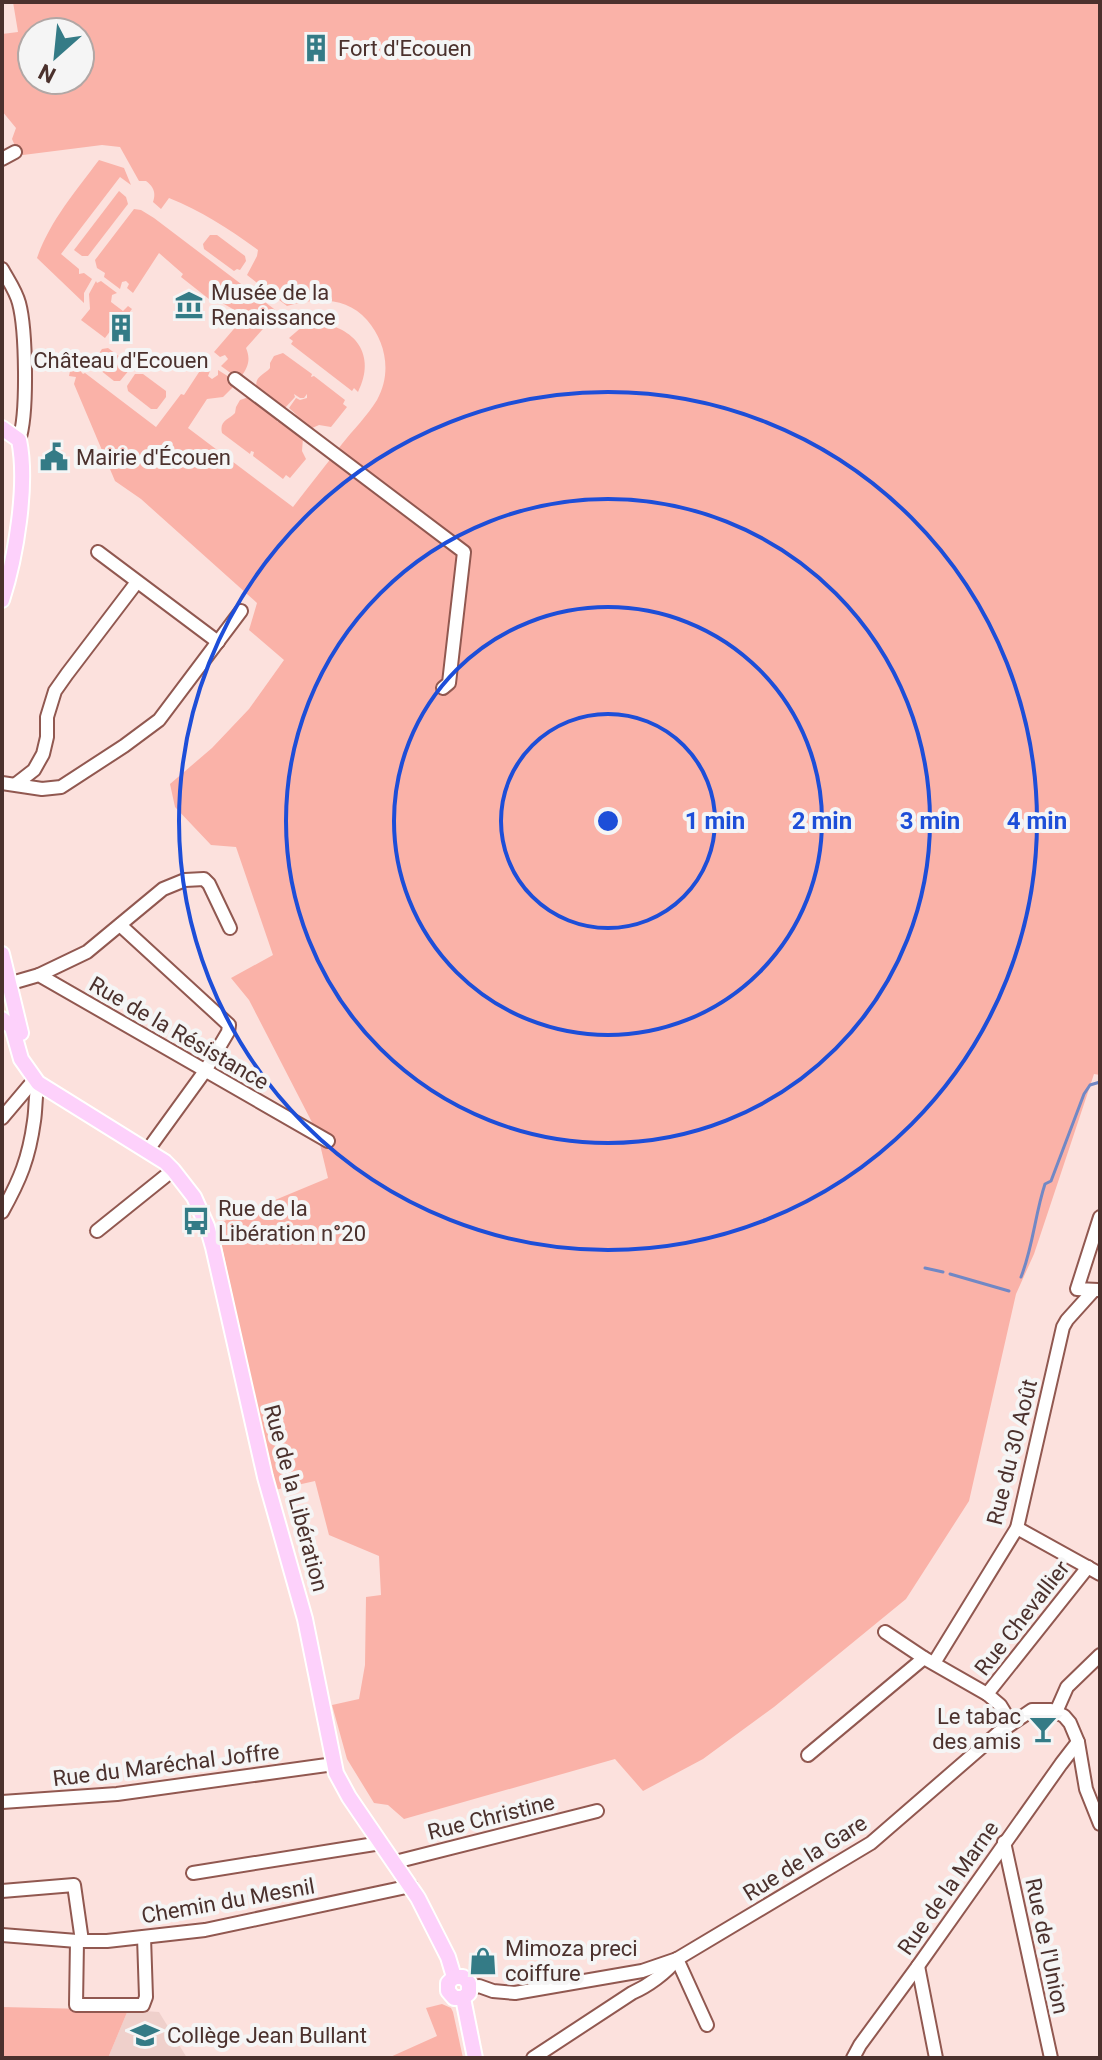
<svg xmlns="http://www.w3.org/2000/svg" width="1102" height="2060" font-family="Roboto,sans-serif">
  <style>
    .built { fill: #efd0cb }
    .green { fill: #fab2a8; fill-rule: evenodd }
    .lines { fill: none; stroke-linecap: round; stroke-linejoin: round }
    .stream { stroke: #7188c5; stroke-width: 3 }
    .minor-casing { stroke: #915850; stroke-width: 16 }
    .major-casing { stroke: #fff; stroke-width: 18 }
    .minor { stroke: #fff; stroke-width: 12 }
    .major { stroke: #fdd1fb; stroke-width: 14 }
    .ring { fill: none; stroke: #1d4ed8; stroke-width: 4 }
    .labels { text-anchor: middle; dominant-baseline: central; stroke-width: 8; stroke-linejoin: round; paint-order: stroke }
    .poi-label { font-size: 22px; fill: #4b312d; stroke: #f5f5f5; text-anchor: start }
    .street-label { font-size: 22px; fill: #4b312d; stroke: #f5f5f5 }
    .centre { fill: #1d4ed8; stroke: #f5f5f5; stroke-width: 4 }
    .ring-label { font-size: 24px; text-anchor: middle; font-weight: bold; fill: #1d4ed8; stroke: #f5f5f5; stroke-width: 8; stroke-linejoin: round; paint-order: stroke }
  </style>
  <rect width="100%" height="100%" fill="#fce1dd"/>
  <polygon class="built" points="128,2010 159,2012 187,2058 108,2058"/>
  <g class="green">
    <path d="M13,2H1100V1075L1094,1074L1034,1254L1016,1294L969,1501L906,1599L774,1707L703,1759L643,1791L615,1759L404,1819L388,1805L374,1803L347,1759L332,1705L359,1699L365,1665L366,1597L381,1595L379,1556L329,1535L315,1481L275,1490L217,1224L328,1178L317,1132L249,1000L231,978L273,955L236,847L211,845L175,807L170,784L212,748L249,709L284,660L249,630L257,603L141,499L115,481L74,384L76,377L69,376L70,371L76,366L83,374L85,373L156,427L181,394L184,395L203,366L210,371L208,376L212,379L218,375V370L234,380V386L223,397L207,399L188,428L293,507C309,486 326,465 342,444C353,430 368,415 377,400C392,373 386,342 367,320C346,296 314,298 287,306L247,275L257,256L258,250C229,229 202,211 169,198L161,209L153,202C156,193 154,187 146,181H139L120,147L102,145L23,155L16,148L12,139L16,128L2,111V34L18,32ZM32,32H80V80H32Z"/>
    <path d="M99,160L124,168L131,185L120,177L61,254L79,269V274L84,273L92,279L84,293V303L37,258C50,221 75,192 99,160Z"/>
    <polygon points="119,191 126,197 128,204 88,256 82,256 74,250"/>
    <path d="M134,209L141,210L154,218L278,312L246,348C251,360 248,367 241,377H236L221,366L228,359L225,355L220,357L214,352L245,316L217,300L214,303L181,277L183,274L159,253L133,293L127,288L129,284L126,281L122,282L120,289L104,277L105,273L97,268L95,260Z"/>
    <polygon points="210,235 217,235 245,256 246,261 240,270 237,269 234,271 204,249 203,244"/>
    <polygon points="96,281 97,283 101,281 117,293 112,295 111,302 123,311 128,306 132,309 122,322 117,322 105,338 81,320 90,309 89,294"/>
    <path d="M316,323C355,326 377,355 358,392L354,388L352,391L291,344L293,341L289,338L303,326Z"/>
    <polygon points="108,348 129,364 130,369 120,381 114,381 95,366 94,361 102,349"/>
    <path d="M283,353L312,374L311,377L314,376L345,400L343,404L347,407L331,427L319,425L310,429L288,412L289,410L299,417L289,408L296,398L300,400L307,398V394L304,398H300L294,394L295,397L284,409L257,389C254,376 263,376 270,368V363L274,356Z"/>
    <polygon points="135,374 143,374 166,391 166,397 157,409 151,409 128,391 127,386"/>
    <path d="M249,397L277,418V422L279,420L303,438L302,451L306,459L290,478L286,475L283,479L253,456L254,452L251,451L250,454L222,433C219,420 229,420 235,413L236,407L240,400Z"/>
    <polygon points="442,2004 451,2008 453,2012 463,2058 388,2058 437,2036 426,2008"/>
    <polygon points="2,2007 128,2010 108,2058 2,2058"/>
  </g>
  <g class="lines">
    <g class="stream">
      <polyline points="925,1268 943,1272"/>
      <polyline points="950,1274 1009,1291"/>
      <path d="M1021,1277C1033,1247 1035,1214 1045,1184L1051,1181L1084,1094L1090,1085L1100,1082"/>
    </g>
    <defs>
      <g id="minor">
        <polyline points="2,159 15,152"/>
        <path d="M2,269C8,280 16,291 19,303C26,329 28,414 19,440"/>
        <polyline points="235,379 464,552 449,683 443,688"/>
        <polyline points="98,552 218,642"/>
        <polyline points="2,783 42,789 61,787 124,746 159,720 241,611"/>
        <polyline points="16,784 34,770 43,754 47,737 47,717 55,691 67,674 137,582"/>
        <polyline points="120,925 229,1025 228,1032 205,1071 147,1151"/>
        <polyline points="39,975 87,952 163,889 185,880 204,879 209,884 230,928"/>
        <polyline points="8,984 39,975 328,1141"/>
        <polyline points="2,1118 35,1079"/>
        <path d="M2,1212C20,1180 29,1158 34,1121C36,1108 35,1096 38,1083"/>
        <polyline points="97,1231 173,1170"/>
        <polyline points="1098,1290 1077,1289 1100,1217"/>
        <polyline points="1017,1528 1100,1574"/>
        <polyline points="885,1632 924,1658 987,1694 1000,1705 1011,1723"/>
        <polyline points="934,1663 1017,1528 1063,1327 1067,1320 1094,1290"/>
        <polyline points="987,1694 1088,1567"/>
        <polyline points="1056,1712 1067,1687 1100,1655"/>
        <polyline points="808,1755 924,1658"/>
        <polyline points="2,1802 117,1794 334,1764"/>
        <polyline points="1004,1842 1051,2058"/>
        <polyline points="395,1862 597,1811"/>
        <polyline points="193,1873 381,1843"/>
        <polyline points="2,1891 74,1885 82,1941"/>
        <polyline points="2,1935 77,1941 107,1941 205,1930 411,1886"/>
        <polyline points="77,1941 76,2005 143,2005 146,1997 144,1937"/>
        <polyline points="677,1959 707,2025"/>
        <polyline points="918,1966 936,2058"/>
        <polyline points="470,1989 479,1986 493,1991 515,1993 642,1971 677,1959 871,1843 998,1733 1032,1710 1051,1710 1064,1716 1070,1723 1078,1742 1086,1789 1100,1824"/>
        <path d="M533,2058L632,1993C648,1986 666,1973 677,1959"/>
        <polyline points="853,2058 860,2045 918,1966 1061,1764 1078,1742"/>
      </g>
      <g id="major">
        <path d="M2,428L19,440C28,484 16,557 2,600"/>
        <polyline points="2,954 21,1033"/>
        <polyline points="2,1019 12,1027 21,1059 38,1083 165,1162 173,1170 194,1197 207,1226 213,1247 265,1477 305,1619 336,1773 349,1797 418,1898 448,1957 454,1977"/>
        <polyline points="454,1977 448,1983 448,1991 454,1998 463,1998"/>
        <polyline points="454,1977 463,1977 469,1983 469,1993 463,1998"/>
        <polyline points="463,1998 475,2058"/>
      </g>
    </defs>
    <use href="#minor" class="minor-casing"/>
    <use href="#major" class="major-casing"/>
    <use href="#minor" class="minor"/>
    <use href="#major" class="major"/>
  </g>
  <g class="ring">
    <circle cx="608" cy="821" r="107"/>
    <circle cx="608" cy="821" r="214"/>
    <circle cx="608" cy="821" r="322"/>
    <circle cx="608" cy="821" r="429"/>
  </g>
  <defs>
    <symbol id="building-bare" viewBox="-9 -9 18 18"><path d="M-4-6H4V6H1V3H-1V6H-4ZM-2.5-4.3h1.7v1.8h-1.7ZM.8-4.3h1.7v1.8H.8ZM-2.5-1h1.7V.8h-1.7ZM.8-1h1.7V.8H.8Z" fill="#347b86" stroke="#f5f5f5" stroke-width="2.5" paint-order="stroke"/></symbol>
    <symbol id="museum-bare" viewBox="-9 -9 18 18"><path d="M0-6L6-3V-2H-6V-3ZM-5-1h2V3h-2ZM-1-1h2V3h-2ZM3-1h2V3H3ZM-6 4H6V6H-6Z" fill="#347b86" stroke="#f5f5f5" stroke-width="2.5" paint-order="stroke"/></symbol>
    <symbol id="civic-bare" viewBox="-9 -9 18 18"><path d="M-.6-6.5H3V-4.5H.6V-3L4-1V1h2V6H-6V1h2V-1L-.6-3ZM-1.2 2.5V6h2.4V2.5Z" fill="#347b86" stroke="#f5f5f5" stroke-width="2.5" paint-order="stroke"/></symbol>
    <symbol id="bus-bare" viewBox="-9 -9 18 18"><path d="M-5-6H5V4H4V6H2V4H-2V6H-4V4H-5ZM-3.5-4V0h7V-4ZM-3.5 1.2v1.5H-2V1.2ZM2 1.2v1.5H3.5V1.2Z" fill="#347b86" stroke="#f5f5f5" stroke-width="2.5" paint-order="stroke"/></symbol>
    <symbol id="bar-bare" viewBox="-9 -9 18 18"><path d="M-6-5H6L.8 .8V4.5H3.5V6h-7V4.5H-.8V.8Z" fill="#347b86" stroke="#f5f5f5" stroke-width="2.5" paint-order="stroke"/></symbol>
    <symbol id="shop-bare" viewBox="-9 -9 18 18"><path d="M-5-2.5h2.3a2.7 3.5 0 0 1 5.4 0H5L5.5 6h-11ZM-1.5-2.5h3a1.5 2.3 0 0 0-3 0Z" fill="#347b86" stroke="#f5f5f5" stroke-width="2.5" paint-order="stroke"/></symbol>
    <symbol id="school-bare" viewBox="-9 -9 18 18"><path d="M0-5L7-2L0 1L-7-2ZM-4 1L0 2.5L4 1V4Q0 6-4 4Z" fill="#347b86" stroke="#f5f5f5" stroke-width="2.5" paint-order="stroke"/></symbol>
  </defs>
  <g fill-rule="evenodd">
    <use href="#building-bare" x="296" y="28" width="40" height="40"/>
    <use href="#museum-bare" x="169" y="285" width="40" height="40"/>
    <use href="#building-bare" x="101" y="308" width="40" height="40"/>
    <use href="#civic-bare" x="34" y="437" width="40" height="40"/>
    <use href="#bus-bare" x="176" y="1201" width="40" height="40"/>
    <use href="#bar-bare" x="1023" y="1709" width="40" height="40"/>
    <use href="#shop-bare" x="463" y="1941" width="40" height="40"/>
    <use href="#school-bare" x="125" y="2015" width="40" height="40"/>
  </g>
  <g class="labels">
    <g class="poi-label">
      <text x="338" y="48">Fort d'Ecouen</text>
      <text x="211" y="292">Musée de la<tspan x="211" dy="25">Renaissance</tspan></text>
      <text x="121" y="360" text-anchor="middle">Château d'Ecouen</text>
      <text x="76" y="457">Mairie d'Écouen</text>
      <text x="218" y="1208">Rue de la<tspan x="218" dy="25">Libération n°20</tspan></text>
      <text x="1021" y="1716" text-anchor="end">Le tabac<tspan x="1021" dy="25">des amis</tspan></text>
      <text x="505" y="1948">Mimoza preci<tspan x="505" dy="25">coiffure</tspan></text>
      <text x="167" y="2035">Collège Jean Bullant</text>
    </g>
    <g class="street-label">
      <text transform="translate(179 1033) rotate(30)">Rue de la Résistance</text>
      <text transform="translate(1012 1452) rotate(-76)">Rue du 30 Août</text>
      <text transform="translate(296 1498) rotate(75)">Rue de la Libération</text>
      <text transform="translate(1022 1618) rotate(-52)">Rue Chevallier</text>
      <text transform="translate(166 1765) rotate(-7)">Rue du Maréchal Joffre</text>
      <text transform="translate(491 1817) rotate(-14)">Rue Christine</text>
      <text transform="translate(805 1858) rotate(-32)">Rue de la Gare</text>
      <text transform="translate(948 1888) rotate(-55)">Rue de la Marne</text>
      <text transform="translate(228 1901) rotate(-10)">Chemin du Mesnil</text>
      <text transform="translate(1047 1946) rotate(78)">Rue de l'Union</text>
    </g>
  </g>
  <circle cx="608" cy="821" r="12" class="centre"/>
  <g class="ring-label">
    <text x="715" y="829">1 min</text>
    <text x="822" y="829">2 min</text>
    <text x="930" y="829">3 min</text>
    <text x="1037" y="829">4 min</text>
  </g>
  <rect width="1102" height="2060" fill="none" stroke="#4b312d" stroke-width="8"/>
  <g transform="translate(56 56) rotate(207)"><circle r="38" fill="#f5f5f5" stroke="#b1a7a5" stroke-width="2"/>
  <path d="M0-6L14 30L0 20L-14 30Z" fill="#347b86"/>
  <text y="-12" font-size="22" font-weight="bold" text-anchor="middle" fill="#4b312d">N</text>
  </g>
</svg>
